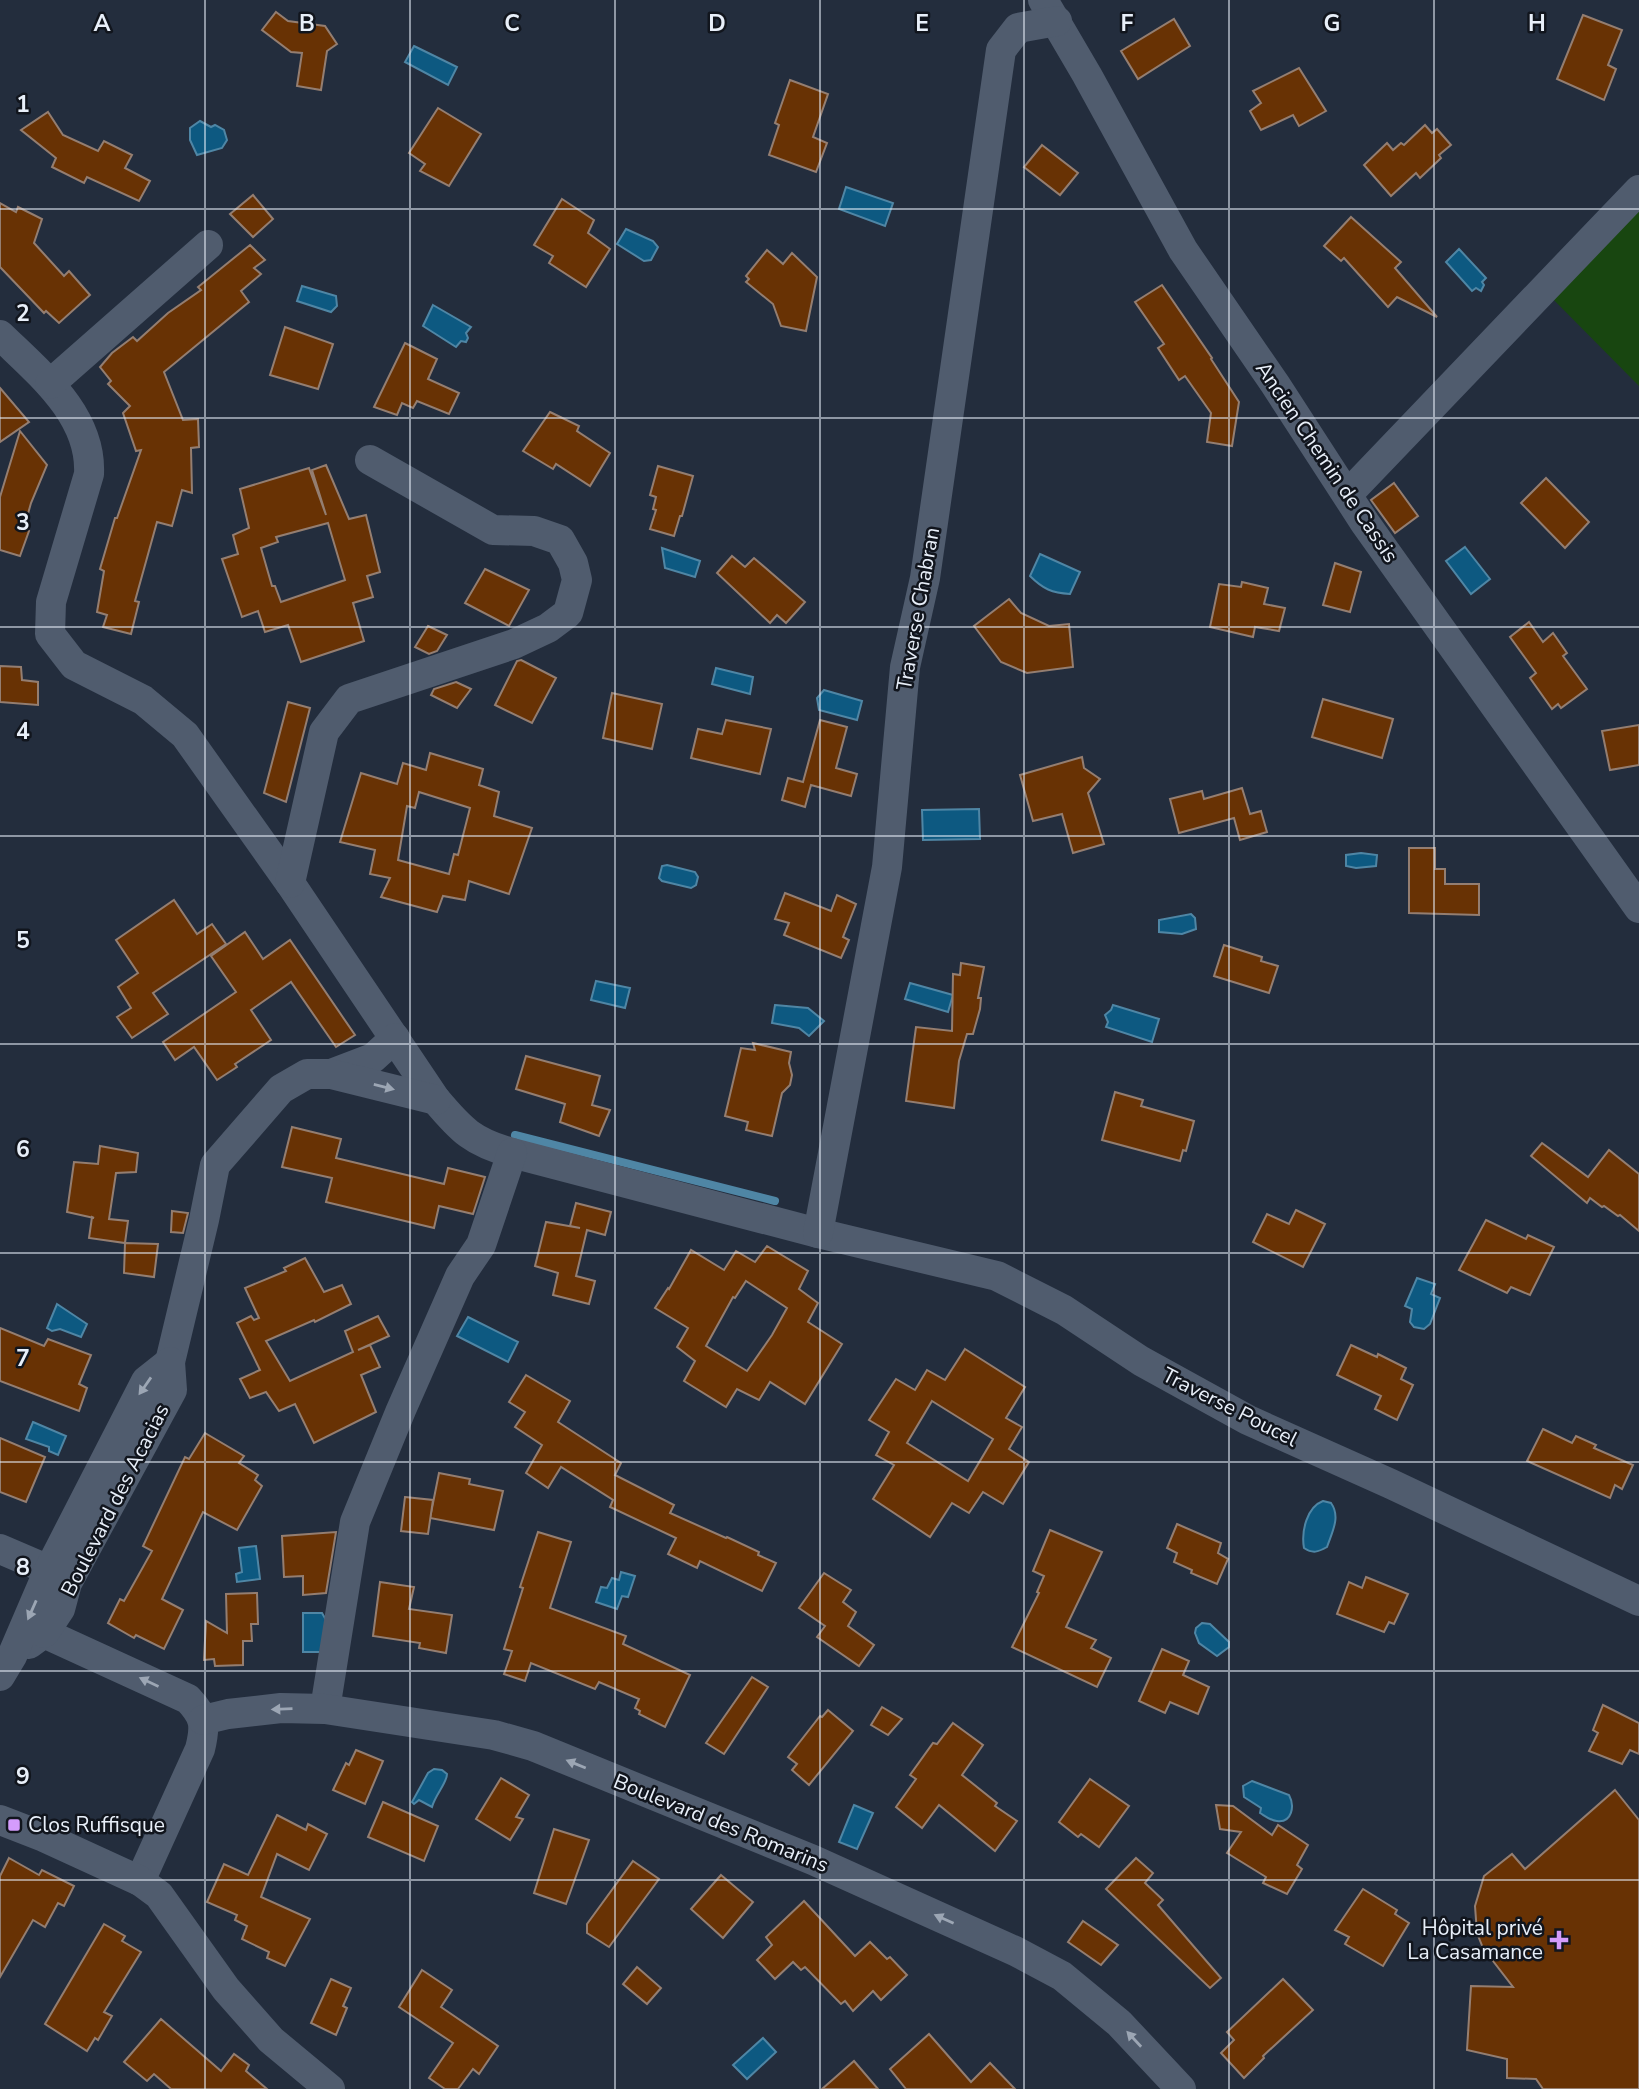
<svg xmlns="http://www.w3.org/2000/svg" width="1639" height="2089" font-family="'Nunito Sans',sans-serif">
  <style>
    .green { fill: #184610 }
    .water { fill: #0d5981; stroke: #4f86a5; stroke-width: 2 }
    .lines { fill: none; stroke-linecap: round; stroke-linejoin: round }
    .stream { stroke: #4f86a5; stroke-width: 8 }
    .building { fill: #683204; stroke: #947e71; stroke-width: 2; fill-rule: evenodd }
    .minor { stroke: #505c6e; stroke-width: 30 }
    .oneway { fill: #9ca6b4 }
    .grid { fill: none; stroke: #e8eff9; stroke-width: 2; stroke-opacity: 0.55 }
    .poi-dot { fill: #d49cfc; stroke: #11151d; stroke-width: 2.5 }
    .labels { text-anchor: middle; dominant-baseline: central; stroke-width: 5; stroke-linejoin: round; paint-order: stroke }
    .street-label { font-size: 21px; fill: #e8eff9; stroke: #11151d }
    .poi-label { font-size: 21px; fill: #e8eff9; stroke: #11151d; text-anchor: start }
    .grid-label { font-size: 23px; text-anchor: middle; font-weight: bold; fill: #e8eff9; stroke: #11151d; stroke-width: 5; stroke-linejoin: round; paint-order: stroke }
  </style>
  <rect width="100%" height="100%" fill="#232d3d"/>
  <polygon class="green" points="1639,189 1639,386 1541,287"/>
  <g class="water">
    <polygon points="414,46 457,67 448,85 405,62"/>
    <polygon points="200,121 211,127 215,125 224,130 227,140 222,148 197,155 190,140 190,128"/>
    <polygon points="846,187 893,203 885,226 839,209"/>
    <polygon points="626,229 653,241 658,247 651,260 644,261 617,244"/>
    <polygon points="1459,249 1486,278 1482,282 1484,285 1481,291 1476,288 1472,291 1446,262"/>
    <polygon points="302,286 336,296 337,306 331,312 297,301"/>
    <polygon points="433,305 471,327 466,333 468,338 466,342 461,341 456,347 423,326"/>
    <polygon points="1465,547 1490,579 1471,594 1446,561"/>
    <polygon points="662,548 700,561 695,577 665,568"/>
    <path d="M1040,554L1080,572L1070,594C1052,593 1043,589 1030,576Z"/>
    <polygon points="716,668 753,677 750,694 712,684"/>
    <polygon points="824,690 862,701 857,720 819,710 817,698"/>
    <polygon points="979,809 980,839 923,840 922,810"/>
    <polygon points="1361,853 1377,855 1376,866 1356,868 1346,866 1346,855"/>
    <polygon points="667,865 695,872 698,877 696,885 691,888 662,881 659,878 662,866"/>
    <polygon points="1191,914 1195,918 1196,929 1182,934 1159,932 1159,920"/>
    <polygon points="596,981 630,988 625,1008 591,1000"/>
    <polygon points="910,983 953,995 948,1012 905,999"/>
    <polygon points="775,1005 808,1008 824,1021 809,1036 799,1028 772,1023"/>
    <polygon points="1113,1005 1159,1019 1152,1042 1106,1027 1108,1022 1105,1015 1111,1010"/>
    <polygon points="1417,1278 1435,1284 1431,1294 1440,1298 1430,1324 1424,1329 1414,1327 1410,1322 1412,1309 1405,1306"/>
    <polygon points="57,1304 87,1324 81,1337 60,1329 52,1331 47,1328"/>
    <polygon points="468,1317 518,1342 508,1362 457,1336"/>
    <polygon points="33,1422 66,1436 58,1455 49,1451 49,1447 26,1439"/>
    <path d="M1323,1501L1331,1503C1341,1517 1332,1532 1327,1547C1318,1552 1313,1554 1304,1548C1301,1531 1307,1507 1323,1501Z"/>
    <polygon points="256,1546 260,1579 237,1582 236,1574 242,1572 239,1548"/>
    <polygon points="621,1572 635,1576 628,1597 622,1596 617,1609 596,1602 601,1587 607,1588 612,1578 619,1580"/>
    <polygon points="303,1613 322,1613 326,1620 321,1652 303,1652"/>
    <polygon points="1202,1623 1210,1624 1229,1642 1229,1647 1217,1656 1199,1643 1195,1633 1196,1628"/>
    <path d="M434,1769L442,1770L447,1774C447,1783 435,1795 432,1807L419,1800L414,1804L412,1802L428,1773Z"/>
    <path d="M1252,1781L1289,1795C1295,1806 1292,1823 1277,1821C1271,1821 1265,1816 1260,1813L1261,1808L1244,1797L1243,1786Z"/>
    <polygon points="854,1805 873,1813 857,1849 839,1842"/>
    <polygon points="763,2038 776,2052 747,2079 733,2065"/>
  </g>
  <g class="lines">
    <polyline class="stream" points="515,1135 775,1201"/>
  </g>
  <g class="building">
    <polygon points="276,12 288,21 325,26 337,44 327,51 321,90 297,86 302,53 291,52 262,30"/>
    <polygon points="1583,15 1622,30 1608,65 1616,69 1604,100 1557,79"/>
    <polygon points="1174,19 1190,46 1138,79 1121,51"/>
    <polygon points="1299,68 1326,111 1299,126 1293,115 1261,130 1250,111 1261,103 1253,91"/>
    <polygon points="790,80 828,94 813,137 827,143 816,172 769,155 779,125 775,123"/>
    <polygon points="438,108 481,134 449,186 420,171 425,164 409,153"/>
    <polygon points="48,112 63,135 98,151 104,141 132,155 125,168 150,181 139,201 87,177 84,183 52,167 56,158 21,130"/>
    <polygon points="1425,125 1432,133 1437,129 1451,145 1439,155 1441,158 1420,178 1416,173 1391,196 1364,165 1387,143 1393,150 1401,143 1404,145"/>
    <polygon points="1042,145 1078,173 1060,195 1024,167"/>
    <polygon points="253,195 273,219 253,237 230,214"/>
    <polygon points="562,199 594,220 588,233 610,249 586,287 549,263 553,256 534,245"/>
    <polygon points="0,203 16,212 18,207 42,219 34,243 64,276 69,271 90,295 59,323 46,311 44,313 0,267"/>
    <polygon points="1351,217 1401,262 1395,268 1437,317 1397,297 1388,307 1344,258 1341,261 1324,246"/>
    <polygon points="250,245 265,260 254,268 261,274 241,291 249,302 164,372 183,420 198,419 199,447 191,448 192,493 182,490 172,526 157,522 135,601 139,602 131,634 103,627 107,615 97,612 104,571 100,569 115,518 117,518 141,450 136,451 123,413 130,406 108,384 111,381 100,367 112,353 133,337 137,341 168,313 201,290 198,287"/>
    <polygon points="767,250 783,264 792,253 817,277 806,331 781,326 773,304 746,282 749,279 746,276"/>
    <polygon points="1162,285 1212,358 1211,359 1239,402 1232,446 1207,442 1211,413 1185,376 1179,380 1158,348 1164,344 1135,302"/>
    <polygon points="285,327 333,344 318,389 270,375"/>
    <polygon points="405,343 437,359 428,379 459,393 449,414 417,401 413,408 402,403 397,415 374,407"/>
    <polygon points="0,388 29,422 0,442"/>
    <polygon points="550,412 579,426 577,431 610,453 590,486 556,464 553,469 523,451"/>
    <polygon points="20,431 47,465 31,503 24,528 29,531 20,556 0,550 0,497"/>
    <path d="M326,465L349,519L366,515L380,572L367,576L373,597L353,603L364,641L301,662L288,625L265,632L258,611L242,617L222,559L238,554L233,535L249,528L240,489L309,468L326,515L312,470ZM328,523L345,580L281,602L275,586H272L261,548L278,542L276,537Z"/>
    <polygon points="658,466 693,476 682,516 680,516 674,536 650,529 656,510 653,509 656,497 650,495"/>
    <polygon points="1546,478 1589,522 1565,548 1521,503"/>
    <polygon points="1394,483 1418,516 1395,533 1371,500"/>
    <polygon points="732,556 745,567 754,558 805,602 786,623 777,615 770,623 717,573"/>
    <polygon points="1335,563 1361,572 1350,612 1323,605"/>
    <polygon points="485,569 529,590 509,626 465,603"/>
    <polygon points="1242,582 1268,588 1264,604 1285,608 1279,631 1255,627 1253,637 1210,627 1219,584 1241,587"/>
    <polygon points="1009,599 1021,613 1049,626 1069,624 1073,667 1027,673 1001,662 974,626"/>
    <polygon points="1529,622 1543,642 1553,633 1567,653 1563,656 1587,689 1561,708 1558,704 1552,709 1530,678 1536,673 1510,637"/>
    <polygon points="428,626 447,635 437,651 429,654 415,647"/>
    <polygon points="521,660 556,678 532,723 495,705 517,661"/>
    <polygon points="0,666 21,667 22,680 38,682 38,705 0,702"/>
    <polygon points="456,682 471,689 457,708 431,695 434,689"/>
    <polygon points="612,693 662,704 652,749 603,738"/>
    <polygon points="1323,699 1393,719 1382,758 1312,737"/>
    <polygon points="288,702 310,708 286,802 264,793"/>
    <polygon points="726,720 771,729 760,774 691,758 698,729 722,734"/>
    <polygon points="820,720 847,727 836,768 857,774 851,796 811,785 805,807 782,800 788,778 803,782"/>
    <polygon points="1639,725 1639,765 1610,770 1602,731"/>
    <path d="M430,753L483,769L479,785L499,792L494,816L532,828L509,894L469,881L465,900L443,896L437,912L381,897L390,878L370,874L375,850L340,842L361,773L397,784L403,763L426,770ZM419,792L470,808L458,855L454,854L449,874L398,860L407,806L415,808Z"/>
    <polygon points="1082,757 1084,768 1100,779 1088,793 1104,844 1073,853 1062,814 1033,821 1020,775"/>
    <polygon points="1242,788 1250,814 1261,811 1267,832 1240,840 1234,818 1179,833 1170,799 1202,791 1204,799"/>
    <polygon points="1409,848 1435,848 1435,869 1445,869 1445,884 1479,884 1479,915 1409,913"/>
    <polygon points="785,893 831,911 837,895 856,904 843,937 849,940 841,958 784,935 789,923 775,919"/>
    <polygon points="174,900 197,934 212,924 226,944 153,993 168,1014 132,1038 117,1017 131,1008 118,987 138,973 116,940"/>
    <polygon points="245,932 263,959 290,940 355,1035 336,1047 291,982 251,1010 271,1040 235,1064 237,1067 217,1080 194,1047 175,1060 163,1042 236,992 211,956"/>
    <polygon points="1224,945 1262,957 1261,961 1278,966 1269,993 1214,976"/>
    <polygon points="961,963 984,967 978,998 981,998 980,1009 973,1034 967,1034 959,1061 954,1108 906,1101 916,1027 952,1031 953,974 960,975"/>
    <polygon points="753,1043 791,1052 789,1063 792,1075 790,1085 782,1093 772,1136 746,1130 748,1122 725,1116 741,1048 755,1050"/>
    <polygon points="526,1056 600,1076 592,1105 610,1110 599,1136 560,1122 565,1104 516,1089"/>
    <polygon points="1115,1092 1143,1100 1141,1106 1194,1121 1186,1151 1183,1150 1180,1161 1102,1140"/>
    <polygon points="292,1127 341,1139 336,1158 444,1184 448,1168 485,1177 473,1214 439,1206 434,1228 326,1202 332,1178 282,1167"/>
    <polygon points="1542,1143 1588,1177 1609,1150 1639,1174 1639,1231 1620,1215 1618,1216 1604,1206 1602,1207 1590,1198 1587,1203 1531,1156"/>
    <polygon points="100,1146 138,1153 136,1172 116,1173 109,1219 128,1221 125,1243 89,1238 92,1217 94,1218 67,1212 74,1162 98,1164"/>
    <polygon points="576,1203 611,1212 605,1235 587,1230 576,1276 595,1281 589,1304 553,1295 558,1273 535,1266 546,1222 580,1228 570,1226"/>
    <polygon points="1296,1210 1325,1224 1303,1267 1253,1242 1267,1214 1289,1224"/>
    <polygon points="172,1211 188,1213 183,1233 171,1232"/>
    <polygon points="1486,1220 1526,1239 1528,1235 1554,1247 1530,1295 1511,1287 1507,1293 1459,1270"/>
    <polygon points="125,1243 158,1244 154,1277 124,1273"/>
    <path d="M767,1246L808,1271L799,1289L818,1303L808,1322L842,1344L805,1404L770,1382L759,1400L737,1389L726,1407L684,1381L695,1361L677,1347L688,1328L655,1308L668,1288L669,1289L691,1250L724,1270L736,1251L755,1262ZM746,1281L787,1308L772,1335L747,1371L706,1346L733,1297L735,1298Z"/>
    <polygon points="305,1258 324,1292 342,1285 351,1304 315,1322 314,1320 266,1341 290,1381 353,1352 345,1331 378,1316 389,1336 358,1350 370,1345 380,1367 361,1375 376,1412 314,1443 295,1404 279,1411 266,1392 250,1398 240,1379 260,1370 237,1323 251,1316 254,1320 259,1318 245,1288 286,1271 284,1268"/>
    <polygon points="0,1328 44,1346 48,1339 91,1355 79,1384 87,1388 79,1411 0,1381"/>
    <polygon points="1351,1345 1377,1357 1378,1354 1406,1368 1401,1379 1413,1385 1397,1420 1375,1409 1381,1396 1337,1375"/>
    <path d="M965,1349L1025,1387L1006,1418L1022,1427L1009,1449L1029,1462L1003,1504L983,1492L969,1513L952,1503L930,1537L873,1499L894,1465L876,1455L889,1432L869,1420L896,1379L915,1390L927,1370L945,1380ZM932,1401L993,1439L968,1481L907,1443Z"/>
    <polygon points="526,1375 570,1401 558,1422 621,1463 615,1475 674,1505 670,1513 726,1538 727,1537 759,1552 758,1555 776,1563 762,1591 700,1561 697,1568 668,1554 676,1538 610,1507 613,1500 561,1467 548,1488 526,1473 542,1445 515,1427 525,1412 509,1402"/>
    <polygon points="1543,1429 1572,1443 1576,1436 1596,1445 1594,1448 1633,1465 1622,1489 1615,1485 1610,1498 1527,1461"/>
    <polygon points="205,1433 244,1456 239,1463 258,1475 255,1480 262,1486 237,1530 203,1512 162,1599 183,1610 164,1649 136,1635 134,1638 108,1623 120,1599 124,1601 152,1551 143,1546 185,1457 189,1459"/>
    <polygon points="0,1438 45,1457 26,1502 0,1492"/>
    <polygon points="439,1473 470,1479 469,1484 503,1491 494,1530 430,1518"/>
    <polygon points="405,1497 433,1500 428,1534 401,1531"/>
    <polygon points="1177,1524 1221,1543 1218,1553 1228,1559 1217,1584 1191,1573 1192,1570 1174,1562 1177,1553 1167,1548"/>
    <polygon points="1050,1530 1102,1552 1066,1627 1096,1640 1091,1648 1111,1658 1097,1687 1012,1647 1039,1593 1037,1592 1044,1576 1033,1571"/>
    <polygon points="336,1532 326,1593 303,1595 303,1576 284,1577 282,1536"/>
    <polygon points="538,1532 571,1542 550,1608 626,1636 623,1644 690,1675 665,1727 639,1714 640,1711 635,1708 639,1699 599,1682 595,1689 531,1663 525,1681 504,1674 512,1651 504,1649 523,1588 520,1587"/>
    <polygon points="824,1573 851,1590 843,1602 856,1612 848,1626 874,1645 859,1666 817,1637 825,1626 799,1608"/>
    <polygon points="1366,1577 1408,1594 1394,1624 1389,1622 1384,1632 1337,1614 1349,1582 1362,1588"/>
    <polygon points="380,1582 414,1587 409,1609 452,1615 446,1653 419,1648 420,1643 373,1636"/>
    <polygon points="257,1593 258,1624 251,1624 252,1641 243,1641 243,1665 215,1666 214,1659 204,1660 206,1621 227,1633 226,1594"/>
    <polygon points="1162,1649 1189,1661 1183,1675 1209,1687 1198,1714 1170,1702 1165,1713 1139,1701"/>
    <polygon points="752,1677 768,1687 724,1754 706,1743"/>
    <polygon points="1603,1705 1639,1723 1639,1754 1630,1750 1622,1764 1589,1751 1598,1733 1593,1730"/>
    <polygon points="882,1707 902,1719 888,1735 871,1725"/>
    <polygon points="828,1710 853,1731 809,1785 792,1770 797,1764 788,1757 820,1716 822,1717"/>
    <polygon points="953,1723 983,1745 962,1775 997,1803 995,1806 1017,1821 995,1851 939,1805 922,1828 896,1807 916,1779 910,1775 933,1743 937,1744"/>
    <polygon points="356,1750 383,1761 365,1804 333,1790 346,1763 349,1765"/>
    <polygon points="501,1778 529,1795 516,1817 523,1819 510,1840 476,1819"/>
    <polygon points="1090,1779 1129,1806 1099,1847 1081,1834 1078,1837 1059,1822"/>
    <polygon points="1615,1790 1639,1820 1639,2089 1543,2089 1536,2079 1507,2078 1507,2059 1467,2050 1471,1986 1513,1987 1483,1948 1477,1933 1475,1906 1484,1876 1512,1854 1525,1869"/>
    <polygon points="383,1802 438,1826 424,1861 368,1837"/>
    <polygon points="1216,1805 1233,1806 1272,1835 1278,1825 1308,1845 1297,1865 1302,1869 1287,1894 1263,1883 1266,1877 1227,1853 1241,1832 1220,1829"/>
    <polygon points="277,1815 306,1830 308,1824 327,1834 309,1870 277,1854 261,1897 310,1919 285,1966 267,1958 269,1952 242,1939 247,1926 235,1920 237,1915 207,1902 224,1864 248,1875"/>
    <polygon points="554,1829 589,1840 566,1904 534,1893"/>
    <polygon points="9,1858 39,1875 42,1870 74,1886 64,1906 58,1903 45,1927 33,1920 0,1977 0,1876"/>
    <polygon points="1136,1858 1153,1873 1145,1883 1163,1900 1158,1905 1221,1978 1210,1988 1106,1889"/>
    <polygon points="633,1861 659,1879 609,1947 587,1933 587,1924"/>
    <polygon points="721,1875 753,1902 723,1938 691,1909"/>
    <polygon points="1363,1889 1397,1910 1395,1914 1409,1923 1383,1966 1345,1944 1349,1937 1335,1930"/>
    <polygon points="804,1901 855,1956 870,1942 887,1959 890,1957 907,1975 881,2000 873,1991 853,2011 845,2001 841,2004 805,1967 801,1970 793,1962 775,1979 757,1960 772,1945 766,1937"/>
    <polygon points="1083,1921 1118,1945 1101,1965 1068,1942"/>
    <polygon points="104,1924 125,1936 122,1941 141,1952 104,2012 112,2016 98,2040 95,2038 87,2051 45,2024"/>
    <polygon points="637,1967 661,1988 647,2004 623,1984"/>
    <polygon points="422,1970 452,1990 441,2007 498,2046 479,2074 473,2069 458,2089 445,2089 429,2078 453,2043 399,2007"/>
    <polygon points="331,1979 351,1988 343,2006 347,2008 336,2035 311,2023"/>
    <polygon points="1283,1979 1313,2010 1263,2056 1264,2058 1244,2078 1221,2053 1234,2040 1227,2032"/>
    <polygon points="161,2019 221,2071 234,2054 249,2065 246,2071 267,2089 171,2089 154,2074 147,2081 124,2062"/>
    <polygon points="929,2034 971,2082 990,2063 1015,2089 906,2089 890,2069"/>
    <polygon points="854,2061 878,2089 822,2089"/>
  </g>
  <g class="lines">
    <g class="minor">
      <polyline points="1043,0 1087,75 1183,250 1275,384 1365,523 1639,908"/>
      <path d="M0,335C39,373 92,415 89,474L51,602L50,634L74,665L143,700L185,735L290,883L436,1100C462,1131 473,1142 512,1153L818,1233L997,1276L1064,1310L1141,1361L1248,1420L1391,1484L1639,1601"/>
      <polyline points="50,384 208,245"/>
      <polyline points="1348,494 1639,190"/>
      <polyline points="290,883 324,732 349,699 514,644 548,628 568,613 577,580 573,563 560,540 534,531 493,530 370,460"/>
      <polyline points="331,1074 373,1058 395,1038"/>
      <polyline points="818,1233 887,867 905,667 925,578 1001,50 1018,28 1057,21"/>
      <polyline points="170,1362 204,1220 215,1165 281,1089 307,1074 331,1074 436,1100"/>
      <polyline points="0,1549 49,1570 65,1582"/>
      <path d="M29,1644L44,1633L188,1699C205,1717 206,1725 200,1749L140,1881"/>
      <polyline points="0,1676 12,1656 49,1570 146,1381 170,1362 172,1390 67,1583 60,1609 44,1633"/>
      <polyline points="325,1709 355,1522 401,1410 460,1276 481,1245 512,1153"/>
      <polyline points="203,1720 228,1714 281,1708 325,1709 494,1735 533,1746 813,1860 1015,1951 1062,1976 1119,2023 1181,2089"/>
      <polyline points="0,1820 44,1837 140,1881 159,1895 226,1989 271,2040 330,2089"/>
    </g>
  </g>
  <defs><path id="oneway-solid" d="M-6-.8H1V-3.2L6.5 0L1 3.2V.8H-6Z" transform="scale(1.75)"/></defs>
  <g class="oneway">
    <use href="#oneway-solid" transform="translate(384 1087) rotate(14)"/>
    <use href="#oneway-solid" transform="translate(145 1386) rotate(125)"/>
    <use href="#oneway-solid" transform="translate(32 1610) rotate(114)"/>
    <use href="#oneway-solid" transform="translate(149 1682) rotate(-155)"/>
    <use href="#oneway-solid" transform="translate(282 1709) rotate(178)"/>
    <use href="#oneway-solid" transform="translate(576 1764) rotate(-158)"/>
    <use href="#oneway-solid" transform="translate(944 1919) rotate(-156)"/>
    <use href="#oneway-solid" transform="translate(1134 2039) rotate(-133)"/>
  </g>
  <path class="grid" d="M205,0V2089M410,0V2089M615,0V2089M820,0V2089M1024,0V2089M1229,0V2089M1434,0V2089M0,209H1639M0,418H1639M0,627H1639M0,836H1639M0,1044H1639M0,1253H1639M0,1462H1639M0,1671H1639M0,1880H1639"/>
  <g class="poi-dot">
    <rect x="7" y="1818" width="14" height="14" rx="3.5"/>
    <path d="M1555.5 1929.5h7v7h7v7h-7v7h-7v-7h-7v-7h7z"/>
  </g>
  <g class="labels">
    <g class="street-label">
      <text transform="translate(1327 462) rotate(56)">Ancien Chemin de Cassis</text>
      <text transform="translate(918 609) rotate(-80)">Traverse Chabran</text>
      <text transform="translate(1230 1407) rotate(27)">Traverse Poucel</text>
      <text transform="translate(115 1500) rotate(-63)">Boulevard des Acacias</text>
      <text transform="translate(721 1823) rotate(22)">Boulevard des Romarins</text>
    </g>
    <g class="poi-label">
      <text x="28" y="1825">Clos Ruffisque</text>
      <text x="1543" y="1928" text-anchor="end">Hôpital privé<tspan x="1543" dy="24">La Casamance</tspan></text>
    </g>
  </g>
  <g class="grid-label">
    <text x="102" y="31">A</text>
    <text x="307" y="31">B</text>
    <text x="512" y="31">C</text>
    <text x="717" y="31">D</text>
    <text x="922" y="31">E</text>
    <text x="1127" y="31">F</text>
    <text x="1332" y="31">G</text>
    <text x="1537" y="31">H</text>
    <text x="23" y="112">1</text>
    <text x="23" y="321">2</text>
    <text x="23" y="530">3</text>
    <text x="23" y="739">4</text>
    <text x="23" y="948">5</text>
    <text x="23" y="1157">6</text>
    <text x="23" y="1366">7</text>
    <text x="23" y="1575">8</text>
    <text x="23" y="1784">9</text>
  </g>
</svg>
